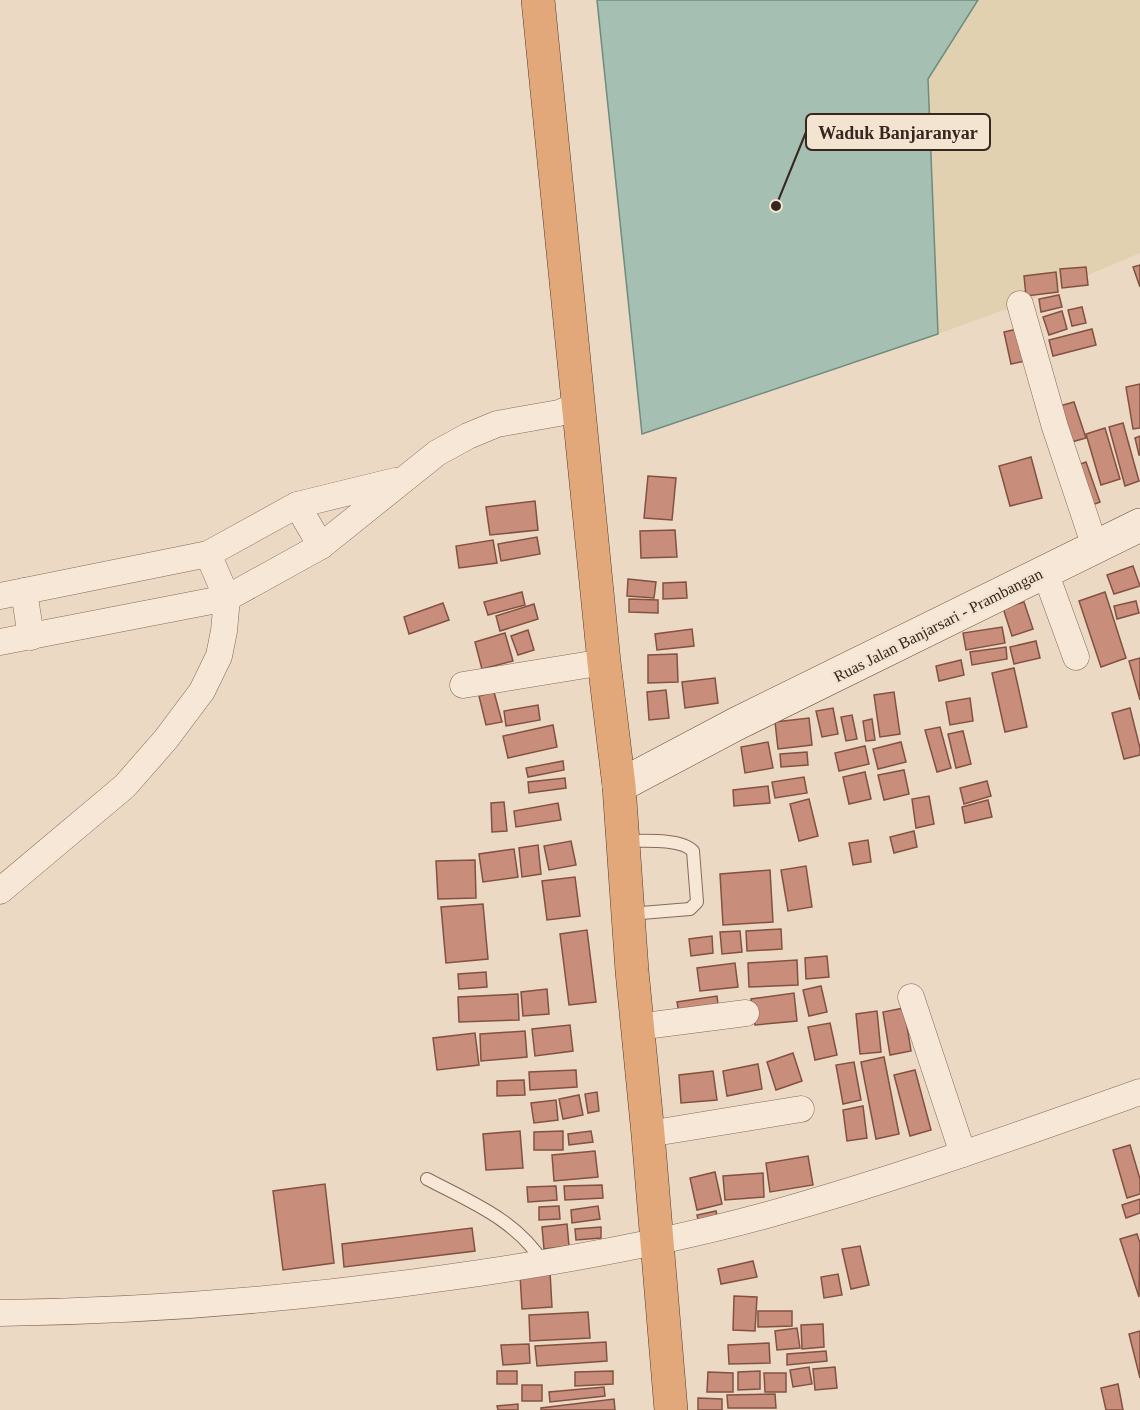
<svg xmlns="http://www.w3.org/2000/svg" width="1140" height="1410" font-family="Georgia,serif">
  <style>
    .farmland { fill: #e1d1b1 }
    .water { fill: #a5bfb3; stroke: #6d8c7f; stroke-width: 1.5 }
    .building { fill: #c88e7b; stroke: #835142; stroke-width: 1.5 }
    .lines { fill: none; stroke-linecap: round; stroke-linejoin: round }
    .service-casing { stroke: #856a5b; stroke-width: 14 }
    .minor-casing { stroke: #856a5b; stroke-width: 27 }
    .secondary-casing { stroke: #674b3e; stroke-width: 34 }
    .trunk-casing { stroke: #533a2f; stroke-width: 34 }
    .service { stroke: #f7e7d6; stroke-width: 12 }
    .minor { stroke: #f7e7d6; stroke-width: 26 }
    .secondary { stroke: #f7e7d6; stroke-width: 33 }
    .trunk { stroke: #e2a87a; stroke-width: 33 }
    .labels { text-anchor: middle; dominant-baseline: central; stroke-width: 5; stroke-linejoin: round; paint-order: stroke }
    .street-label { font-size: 16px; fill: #36261e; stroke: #f3e4d2 }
    .leader { fill: none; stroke: #36261e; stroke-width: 2 }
    .callout-dot { fill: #36261e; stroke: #f3e4d2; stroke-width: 2 }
    .callout { fill: #f3e4d2; stroke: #36261e; stroke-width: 2 }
    .callout-label { font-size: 18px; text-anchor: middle; font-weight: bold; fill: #36261e }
  </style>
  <rect width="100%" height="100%" fill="#ecd9c3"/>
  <polygon class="farmland" points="978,0 1140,0 1140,253 1020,304 938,334 928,79"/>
  <polygon class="water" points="597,0 978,0 928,79 938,334 642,434"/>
  <g class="building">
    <polygon points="1140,265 1140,287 1133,267"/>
    <polygon points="1086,267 1088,285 1062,288 1060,269"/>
    <polygon points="1056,272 1058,292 1026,296 1024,276"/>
    <polygon points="1059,295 1062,307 1041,312 1039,299"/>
    <polygon points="1082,307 1086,323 1072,326 1068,310"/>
    <polygon points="1062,311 1067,329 1049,335 1043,317"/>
    <polygon points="1017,329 1025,361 1011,364 1004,332"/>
    <polygon points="1092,329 1096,345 1053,356 1049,340"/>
    <polygon points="1140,384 1140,428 1133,429 1126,387"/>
    <polygon points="1074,402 1086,438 1068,443 1056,407"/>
    <polygon points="1123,423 1139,481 1125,486 1109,427"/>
    <polygon points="1105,428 1120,479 1101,485 1086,434"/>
    <polygon points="1140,436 1140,455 1139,455 1135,438"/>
    <polygon points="1031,457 1042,498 1010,506 999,466"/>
    <polygon points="1086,462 1100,502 1087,507 1072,467"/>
    <polygon points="648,476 676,478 672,520 644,518"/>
    <polygon points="535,501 538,530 490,535 486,507"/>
    <polygon points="675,530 677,557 641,558 640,531"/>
    <polygon points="537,537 540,554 501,561 498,544"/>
    <polygon points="493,540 497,563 459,568 456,546"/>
    <polygon points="1133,566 1140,586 1114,594 1107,575"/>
    <polygon points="628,579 656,582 654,598 627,596"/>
    <polygon points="686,582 687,598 663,599 663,583"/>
    <polygon points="522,592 525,605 488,615 484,602"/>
    <polygon points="1105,592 1126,658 1101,667 1079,601"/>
    <polygon points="629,599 658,600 658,613 629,612"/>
    <polygon points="1136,601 1139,613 1117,619 1114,606"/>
    <polygon points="1024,602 1033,629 1012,636 1003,608"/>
    <polygon points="443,603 449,620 409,634 404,617"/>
    <polygon points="534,604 538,619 500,631 496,616"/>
    <polygon points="1002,627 1005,643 966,650 963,633"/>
    <polygon points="692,629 694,646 657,650 655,634"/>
    <polygon points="528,630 534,650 518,655 511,636"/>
    <polygon points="505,633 513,661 482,669 475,642"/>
    <polygon points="1036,641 1040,658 1014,664 1010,647"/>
    <polygon points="1006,647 1007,659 972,665 970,652"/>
    <polygon points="677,654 678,682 648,683 648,655"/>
    <polygon points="1140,658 1140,700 1129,661"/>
    <polygon points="961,660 964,675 939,681 936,666"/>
    <polygon points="1014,668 1027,727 1005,732 992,673"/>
    <polygon points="715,678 718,703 685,708 682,682"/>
    <polygon points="666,690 669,718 649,720 647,692"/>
    <polygon points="494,692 502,722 486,725 479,696"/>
    <polygon points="894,692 900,734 880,737 874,695"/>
    <polygon points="970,698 973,721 950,725 946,702"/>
    <polygon points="538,705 540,720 506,726 504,711"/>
    <polygon points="833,708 838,734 822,737 816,711"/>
    <polygon points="1130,708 1140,748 1140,755 1124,759 1112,713"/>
    <polygon points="852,715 857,739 846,741 841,717"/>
    <polygon points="809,718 812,745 778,749 775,722"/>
    <polygon points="872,719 875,740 866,741 863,721"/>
    <polygon points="553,725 557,747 508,758 503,736"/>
    <polygon points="940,727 951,768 937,772 925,730"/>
    <polygon points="963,731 971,764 956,768 948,734"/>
    <polygon points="768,742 773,768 745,773 741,747"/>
    <polygon points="901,742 906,762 878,769 873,749"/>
    <polygon points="865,746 869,764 839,771 835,753"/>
    <polygon points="807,752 808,765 781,767 780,754"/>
    <polygon points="563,761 564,770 528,777 526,768"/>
    <polygon points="904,770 909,794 884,800 878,775"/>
    <polygon points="865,772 871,799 849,804 843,777"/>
    <polygon points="804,777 807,793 775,798 772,782"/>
    <polygon points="565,778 566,788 529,793 528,782"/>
    <polygon points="987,781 991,796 964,804 960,788"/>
    <polygon points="768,786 770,803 734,806 733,790"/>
    <polygon points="929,796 934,824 916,828 912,799"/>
    <polygon points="809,799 818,836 799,841 790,804"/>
    <polygon points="988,800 992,817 965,823 962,807"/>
    <polygon points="504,802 507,831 492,832 491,803"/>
    <polygon points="558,803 561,820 516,827 514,811"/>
    <polygon points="914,831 917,847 894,853 890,837"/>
    <polygon points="868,840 871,862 853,865 849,843"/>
    <polygon points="571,841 576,865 549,870 544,846"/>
    <polygon points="538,845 541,874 522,877 519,848"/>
    <polygon points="514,849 518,877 483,882 479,854"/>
    <polygon points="475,860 476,898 438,899 436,861"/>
    <polygon points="806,866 812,907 788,911 781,870"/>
    <polygon points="770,870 773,922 723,925 720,874"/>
    <polygon points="575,877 580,916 547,920 542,881"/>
    <polygon points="483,904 488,959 446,963 441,907"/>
    <polygon points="781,929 782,949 747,951 746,931"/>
    <polygon points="587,930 596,1002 569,1005 560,934"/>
    <polygon points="740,931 742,952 722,954 720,932"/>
    <polygon points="712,936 713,953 691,956 689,939"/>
    <polygon points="827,956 829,977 806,979 805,958"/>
    <polygon points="797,960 798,985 749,987 748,963"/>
    <polygon points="735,963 738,987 700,991 697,968"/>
    <polygon points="486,972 487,987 459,989 458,974"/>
    <polygon points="821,986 827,1012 809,1016 803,990"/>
    <polygon points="547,989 549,1014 523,1016 521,992"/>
    <polygon points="794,993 797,1021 755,1025 751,999"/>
    <polygon points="518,994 519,1020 459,1022 458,997"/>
    <polygon points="717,996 719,1013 680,1019 677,1002"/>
    <polygon points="904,1008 911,1051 890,1055 883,1012"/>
    <polygon points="877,1011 881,1052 860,1054 856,1014"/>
    <polygon points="830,1023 837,1055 815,1060 808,1027"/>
    <polygon points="570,1025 573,1051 535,1056 532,1029"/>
    <polygon points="525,1031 527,1057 481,1061 480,1034"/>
    <polygon points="475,1033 479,1065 437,1070 433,1038"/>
    <polygon points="793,1053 802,1081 776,1090 767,1062"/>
    <polygon points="884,1057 899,1134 876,1139 861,1062"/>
    <polygon points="854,1062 861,1100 843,1104 836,1065"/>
    <polygon points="758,1064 762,1089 727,1096 723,1071"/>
    <polygon points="576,1070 577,1087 530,1090 529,1072"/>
    <polygon points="915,1070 931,1130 910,1136 894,1075"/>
    <polygon points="713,1071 717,1100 681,1103 679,1075"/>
    <polygon points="524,1080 525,1095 497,1096 497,1081"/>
    <polygon points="597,1092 599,1111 588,1113 585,1094"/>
    <polygon points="579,1095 583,1115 563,1119 559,1099"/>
    <polygon points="556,1100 558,1120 534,1123 531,1103"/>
    <polygon points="863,1106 867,1138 847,1141 843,1110"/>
    <polygon points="520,1131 523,1168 486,1170 483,1134"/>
    <polygon points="563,1131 563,1150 534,1150 534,1132"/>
    <polygon points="591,1131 593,1142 569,1145 568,1134"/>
    <polygon points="1130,1145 1140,1179 1140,1194 1127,1198 1113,1150"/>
    <polygon points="595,1151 598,1177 554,1181 552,1155"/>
    <polygon points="808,1156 813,1185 770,1192 766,1163"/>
    <polygon points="715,1172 722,1204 697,1210 690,1178"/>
    <polygon points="763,1173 764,1197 725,1200 723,1176"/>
    <polygon points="325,1184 334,1263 283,1270 273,1191"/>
    <polygon points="602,1185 603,1198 565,1200 564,1186"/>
    <polygon points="556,1186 557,1200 528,1202 527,1187"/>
    <polygon points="1140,1199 1140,1213 1126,1218 1122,1205"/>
    <polygon points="559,1206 560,1219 539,1220 539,1207"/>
    <polygon points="598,1206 600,1219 572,1223 571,1210"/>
    <polygon points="716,1211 719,1224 700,1228 697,1215"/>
    <polygon points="567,1224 569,1246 544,1249 542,1227"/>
    <polygon points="601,1227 601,1238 576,1240 575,1229"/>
    <polygon points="472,1228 475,1251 344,1267 342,1244"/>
    <polygon points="1137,1234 1140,1243 1139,1297 1120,1239"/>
    <polygon points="860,1246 869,1285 851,1289 842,1249"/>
    <polygon points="753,1261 757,1277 721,1284 718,1269"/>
    <polygon points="550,1272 552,1307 522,1309 520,1275"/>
    <polygon points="838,1274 842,1295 824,1298 821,1277"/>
    <polygon points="734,1296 757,1297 755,1331 733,1330"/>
    <polygon points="758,1311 792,1311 792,1326 758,1327"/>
    <polygon points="588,1312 590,1338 530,1341 529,1315"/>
    <polygon points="823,1324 824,1347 802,1349 801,1325"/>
    <polygon points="797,1328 800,1348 777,1350 775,1331"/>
    <polygon points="1140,1331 1140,1378 1129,1334"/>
    <polygon points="606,1342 607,1361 537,1366 535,1346"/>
    <polygon points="769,1343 770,1363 729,1364 728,1345"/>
    <polygon points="529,1344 530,1363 503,1365 501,1345"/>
    <polygon points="826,1351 827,1361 787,1365 787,1354"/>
    <polygon points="809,1367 812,1384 793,1387 790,1370"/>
    <polygon points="835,1367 837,1388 815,1390 813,1369"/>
    <rect x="497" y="1371" width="20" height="13"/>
    <polygon points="613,1371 613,1384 575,1386 575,1372"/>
    <polygon points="760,1371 760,1389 738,1390 738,1372"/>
    <polygon points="708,1372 733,1373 733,1392 707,1392"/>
    <polygon points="764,1373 786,1373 786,1392 765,1392"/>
    <polygon points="1118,1384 1123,1410 1106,1410 1101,1388"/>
    <rect x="522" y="1385" width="20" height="16"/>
    <polygon points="604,1387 605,1396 550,1402 549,1392"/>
    <polygon points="775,1394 776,1408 728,1408 727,1395"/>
    <polygon points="698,1398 722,1399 722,1410 698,1410"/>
    <polygon points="614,1399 615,1410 541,1410 541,1408"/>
    <polygon points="518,1404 518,1410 498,1410 497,1406"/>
  </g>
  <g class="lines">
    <defs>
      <g id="service">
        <path d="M625,841C642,841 681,838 693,851L697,902L690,909L629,914"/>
        <path d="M427,1179C471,1202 517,1220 544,1264"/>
      </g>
      <g id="minor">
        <polyline points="1020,304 1055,427 1095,547"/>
        <polyline points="297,505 321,546"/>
        <polyline points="1045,572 1076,657"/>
        <polyline points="24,591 31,637"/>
        <polyline points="0,596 208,554 297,505 395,481"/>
        <polyline points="0,642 227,598 321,546 437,453 468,436 497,424 559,413 579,404"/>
        <polyline points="463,685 604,662"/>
        <polyline points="0,891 125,786 166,739 202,691 219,656 224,631 227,598 208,554"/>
        <polyline points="911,997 963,1154"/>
        <polyline points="637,1027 746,1013"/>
        <polyline points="648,1134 801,1109"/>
        <path d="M0,1313C149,1311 297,1299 444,1278C553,1263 661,1244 767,1215C893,1180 1016,1136 1140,1092"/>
      </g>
      <polyline id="secondary" points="619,786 736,724 1140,525"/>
      <polyline id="trunk" points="538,0 604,662 619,786 632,971 648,1134 671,1410"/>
    </defs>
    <use href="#service" class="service-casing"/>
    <use href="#minor" class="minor-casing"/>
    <use href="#secondary" class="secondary-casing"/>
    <use href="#trunk" class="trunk-casing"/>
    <use href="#service" class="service"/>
    <use href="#minor" class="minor"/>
    <use href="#secondary" class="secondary"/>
    <use href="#trunk" class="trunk"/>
  </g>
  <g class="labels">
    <g class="street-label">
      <text transform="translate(938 625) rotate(-27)">Ruas Jalan Banjarsari - Prambangan</text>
    </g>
  </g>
  <path class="leader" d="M776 206L806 132"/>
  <circle class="callout-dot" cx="776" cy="206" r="6"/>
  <rect class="callout" x="806" y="114" width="184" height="36" rx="6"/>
  <g class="callout-label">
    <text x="898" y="139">Waduk Banjaranyar</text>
  </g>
</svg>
